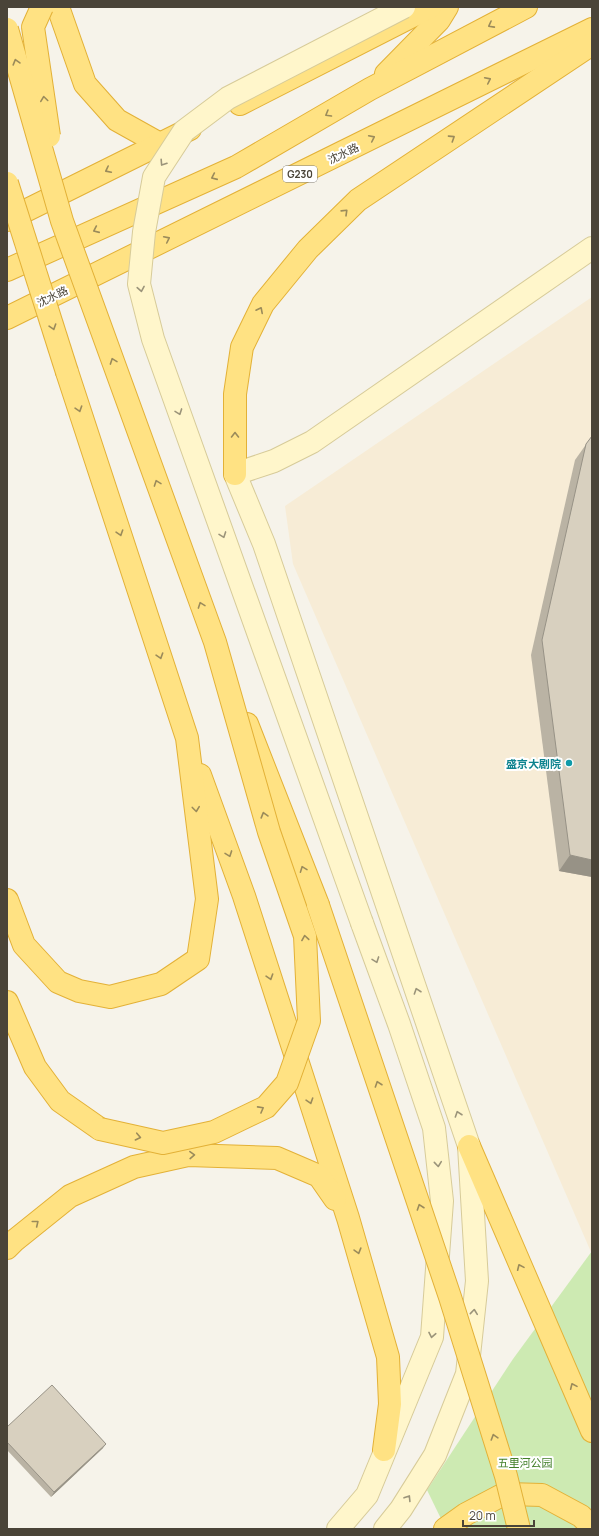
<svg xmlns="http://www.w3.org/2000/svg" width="599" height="1536" font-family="Manrope,'Noto Sans SC',sans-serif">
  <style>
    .commercial { fill: #f7ecd6 }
    .green { fill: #cdeab2 }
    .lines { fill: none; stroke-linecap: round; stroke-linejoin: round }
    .secondary-casing { stroke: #d7cb99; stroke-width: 24 }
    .trunk-casing { stroke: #e3b137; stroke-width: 24 }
    .secondary { stroke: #fff6cb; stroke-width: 22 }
    .trunk { stroke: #ffe283; stroke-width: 22 }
    .secondary-bridge-casing { stroke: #d7cb99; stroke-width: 24; stroke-linecap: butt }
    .trunk-bridge-casing { stroke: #e3b137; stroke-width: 24; stroke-linecap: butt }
    .secondary-bridge { stroke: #fff6cb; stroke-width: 22 }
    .trunk-bridge { stroke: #ffe283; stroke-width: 22 }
    .wall { fill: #bab3a4 }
    .shaded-wall { fill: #979286 }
    .building { fill: #d8d0bf; stroke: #979286 }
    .oneway { stroke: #9b8b5a }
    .oneway2 { stroke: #9b947a }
    .culture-dot { fill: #0f9aa8; stroke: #fff; stroke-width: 1.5 }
    .labels { text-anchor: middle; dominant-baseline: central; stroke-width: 4; stroke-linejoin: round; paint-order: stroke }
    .shield { fill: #fff; stroke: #807c74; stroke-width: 1 }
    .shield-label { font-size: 10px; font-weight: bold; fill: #4a4438 }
    .street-label { font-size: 11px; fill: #4a4438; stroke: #fff }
    .culture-label { font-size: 11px; font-weight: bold; fill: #0d838f; stroke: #fff; text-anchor: end }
    .park-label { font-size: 11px; fill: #427f28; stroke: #fff }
  </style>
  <rect width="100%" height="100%" fill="#f6f3ea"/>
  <polygon class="commercial" points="592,297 592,1251 591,1252 293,564 285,506"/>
  <polygon class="green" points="592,1251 592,1529 446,1529 427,1490 513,1359"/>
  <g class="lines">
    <defs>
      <g id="secondary">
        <polyline points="338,1529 367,1495 432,1337 442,1201 434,1128 399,1024 362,923"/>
        <polyline points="385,1529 401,1509 435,1455 467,1374 477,1281 469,1146 264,544 235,474 274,461 312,442 592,248"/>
      </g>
      <g id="trunk">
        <polyline points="58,7 85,84 117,120 160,144"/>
        <polyline points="386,74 439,20 447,7"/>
        <polyline points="240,104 430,7"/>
        <polyline points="7,220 190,129"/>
        <polyline points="7,270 236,167 370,89 526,7"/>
        <polyline points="7,318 592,29"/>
        <polyline points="235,474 235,394 242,347 263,304 308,249 358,200 592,44"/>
        <polyline points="247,724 318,905"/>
        <polyline points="200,775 244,896 348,1218 388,1357 390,1404 384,1450"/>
        <polyline points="7,900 24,945 58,982 79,991 110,997 161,984 198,959 207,899 187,738 67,372"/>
        <polyline points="7,1002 35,1067 60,1101 100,1129"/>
        <polyline points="469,1146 592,1431"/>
        <polyline points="7,1248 14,1241 70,1196 134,1167 188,1155 277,1158 319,1176 335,1199"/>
        <polyline points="445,1529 466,1514 504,1494 542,1495 581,1516 592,1527"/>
      </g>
    </defs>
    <use href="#secondary" class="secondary-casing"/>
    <use href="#trunk" class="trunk-casing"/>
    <use href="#secondary" class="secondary"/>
    <use href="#trunk" class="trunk"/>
    <defs>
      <polyline id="secondary-bridge" points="362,923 153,339 139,284 144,232 154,177 184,131 228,98 404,7"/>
      <g id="trunk-bridge">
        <polyline points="42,7 33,27 49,136"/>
        <polyline points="7,29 62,221 215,642 269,832 305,936 309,1021 287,1083 266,1107 214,1132 163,1143 100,1129"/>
        <polyline points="7,183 67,372"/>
        <polyline points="318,905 450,1297 506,1476 519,1529"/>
      </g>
    </defs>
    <use href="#secondary-bridge" class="secondary-bridge-casing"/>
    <use href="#trunk-bridge" class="trunk-bridge-casing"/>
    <use href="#secondary-bridge" class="secondary-bridge"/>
    <use href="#trunk-bridge" class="trunk-bridge"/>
  </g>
  <g class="wall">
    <polygon points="592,436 592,877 559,871 531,655 575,460"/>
    <polygon points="7,1427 103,1448 51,1497 7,1450"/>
  </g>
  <g class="shaded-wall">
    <polygon points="570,855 592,860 592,877 559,871"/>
    <polygon points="106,1444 103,1448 51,1497 54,1492"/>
  </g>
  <g class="building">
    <polygon points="592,436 592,860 570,855 542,640 586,444"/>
    <polygon points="52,1385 106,1444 54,1492 7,1442 7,1427"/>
  </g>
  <defs><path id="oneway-chevron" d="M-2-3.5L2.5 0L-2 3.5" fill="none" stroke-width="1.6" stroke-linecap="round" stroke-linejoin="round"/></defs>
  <g class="oneway">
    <use href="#oneway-chevron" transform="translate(491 25) rotate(152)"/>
    <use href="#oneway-chevron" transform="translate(16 62) rotate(-106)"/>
    <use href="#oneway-chevron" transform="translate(488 80) rotate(-26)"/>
    <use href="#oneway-chevron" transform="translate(44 99) rotate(-98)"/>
    <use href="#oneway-chevron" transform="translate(328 114) rotate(150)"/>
    <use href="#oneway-chevron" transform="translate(372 138) rotate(-26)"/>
    <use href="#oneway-chevron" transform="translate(452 138) rotate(-33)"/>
    <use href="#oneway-chevron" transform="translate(108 170) rotate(153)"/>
    <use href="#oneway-chevron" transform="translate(214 177) rotate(156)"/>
    <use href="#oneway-chevron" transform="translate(345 212) rotate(-44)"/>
    <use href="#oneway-chevron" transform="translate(96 230) rotate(156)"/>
    <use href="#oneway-chevron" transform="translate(167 239) rotate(-26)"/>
    <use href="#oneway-chevron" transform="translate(260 310) rotate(-63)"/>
    <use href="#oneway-chevron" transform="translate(53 327) rotate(72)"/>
    <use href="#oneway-chevron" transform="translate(113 361) rotate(-110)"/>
    <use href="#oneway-chevron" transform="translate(79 409) rotate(72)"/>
    <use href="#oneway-chevron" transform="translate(235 435) rotate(-90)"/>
    <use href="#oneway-chevron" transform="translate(157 483) rotate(-110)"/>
    <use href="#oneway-chevron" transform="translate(120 533) rotate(72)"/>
    <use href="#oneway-chevron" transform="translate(201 605) rotate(-110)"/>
    <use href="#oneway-chevron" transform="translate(160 656) rotate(72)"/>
    <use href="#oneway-chevron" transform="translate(196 809) rotate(83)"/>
    <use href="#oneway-chevron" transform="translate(264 815) rotate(-106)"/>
    <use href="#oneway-chevron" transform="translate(229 854) rotate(70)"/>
    <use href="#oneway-chevron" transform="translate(303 869) rotate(-111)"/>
    <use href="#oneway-chevron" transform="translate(305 938) rotate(-99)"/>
    <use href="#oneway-chevron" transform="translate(270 977) rotate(72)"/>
    <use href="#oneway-chevron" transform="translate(378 1084) rotate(-109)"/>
    <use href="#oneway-chevron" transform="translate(310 1101) rotate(72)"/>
    <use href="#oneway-chevron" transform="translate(261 1109) rotate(-29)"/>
    <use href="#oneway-chevron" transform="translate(138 1137) rotate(12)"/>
    <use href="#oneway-chevron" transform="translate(192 1155) rotate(-2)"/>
    <use href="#oneway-chevron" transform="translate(420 1207) rotate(-109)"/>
    <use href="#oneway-chevron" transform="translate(36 1223) rotate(-39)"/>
    <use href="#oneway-chevron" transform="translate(358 1251) rotate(74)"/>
    <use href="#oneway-chevron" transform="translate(520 1267) rotate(-114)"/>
    <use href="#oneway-chevron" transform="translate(573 1386) rotate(-114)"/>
    <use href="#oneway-chevron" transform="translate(494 1437) rotate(-107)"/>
  </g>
  <g class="oneway2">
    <use href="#oneway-chevron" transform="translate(163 163) rotate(123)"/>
    <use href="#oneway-chevron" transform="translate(141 289) rotate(80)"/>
    <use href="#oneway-chevron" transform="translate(179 412) rotate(70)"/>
    <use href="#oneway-chevron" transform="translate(223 535) rotate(70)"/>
    <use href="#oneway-chevron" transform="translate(376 960) rotate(70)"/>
    <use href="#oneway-chevron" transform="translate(417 991) rotate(-109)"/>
    <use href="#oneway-chevron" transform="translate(458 1114) rotate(-109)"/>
    <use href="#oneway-chevron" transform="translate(438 1164) rotate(84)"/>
    <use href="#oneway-chevron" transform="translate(474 1312) rotate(-84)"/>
    <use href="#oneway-chevron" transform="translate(432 1335) rotate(101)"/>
    <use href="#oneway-chevron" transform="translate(408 1498) rotate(-58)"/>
  </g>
  <circle class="culture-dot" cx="569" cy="763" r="4"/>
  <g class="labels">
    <rect class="shield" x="283" y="166" width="34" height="16" rx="3"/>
    <g class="shield-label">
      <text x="300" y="174">G230</text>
    </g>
    <g class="street-label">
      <text transform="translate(343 153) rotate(-26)">沈水路</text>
      <text transform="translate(52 296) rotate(-26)">沈水路</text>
    </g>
    <g class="culture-label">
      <text x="561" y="763">盛京大剧院</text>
    </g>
    <g class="park-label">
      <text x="525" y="1462">五里河公园</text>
    </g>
  </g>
  <rect width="599" height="1536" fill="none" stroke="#4a4438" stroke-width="16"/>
  <path d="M463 1520v6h71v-6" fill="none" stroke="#4a4438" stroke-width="2"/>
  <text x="469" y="1520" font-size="12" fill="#4a4438" stroke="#ffffff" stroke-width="3" paint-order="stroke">20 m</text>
</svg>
